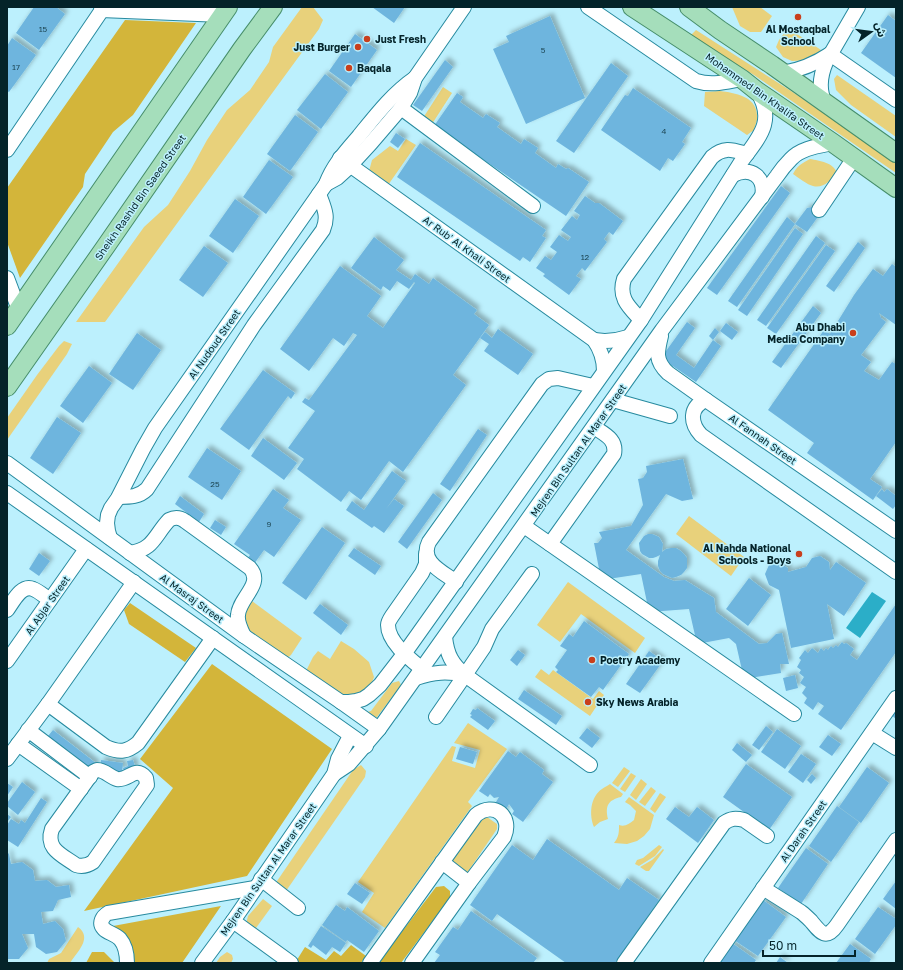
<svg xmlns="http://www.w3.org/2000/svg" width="903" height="970" font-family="'Golos Text','Noto Sans Arabic',sans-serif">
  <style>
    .green { fill: #e8d17b }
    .forest { fill: #d3b53a }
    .water { fill: #2baec8 }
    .building { fill: #6eb5de; filter: url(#shadow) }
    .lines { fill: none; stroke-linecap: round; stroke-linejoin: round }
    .minor-casing { stroke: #278a9f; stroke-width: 16 }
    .major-casing { stroke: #468e6a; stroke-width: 20 }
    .minor { stroke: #fff; stroke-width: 14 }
    .major { stroke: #a5debb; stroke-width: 18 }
    .poi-dot { fill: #c93f1c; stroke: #bcf0fd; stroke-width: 1.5 }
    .labels { text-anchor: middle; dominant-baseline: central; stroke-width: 3; stroke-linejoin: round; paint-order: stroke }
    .number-label { font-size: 8px; fill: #1e4856 }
    .poi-label { font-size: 10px; font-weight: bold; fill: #042329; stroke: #bcf0fd; text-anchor: start }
    .street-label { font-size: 10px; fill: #042329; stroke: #bcf0fd }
  </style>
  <defs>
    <filter id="shadow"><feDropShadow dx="3.5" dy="-3.5" stdDeviation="2" flood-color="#0004"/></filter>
  </defs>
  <rect width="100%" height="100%" fill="#bcf0fd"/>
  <g class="green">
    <polygon points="302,7 313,7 323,20 319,29 105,322 76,322 144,227 168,205 190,171 207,140 227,110 250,90 269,62 273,47"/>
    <polygon points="732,7 760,7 772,16 761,32 750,32 740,26"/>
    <polygon points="788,28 821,50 810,60 792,61 783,57 776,47 779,40"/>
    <polygon points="696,30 791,91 896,163 896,173 754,75 690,36"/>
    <polygon points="837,75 896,116 896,137 851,105 836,90 834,79"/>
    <polygon points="443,87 452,93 432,124 423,118"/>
    <path d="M720,91C735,93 756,96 757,115C758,119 755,126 754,130L747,135L704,106L705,92Z"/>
    <polygon points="406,139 416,145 386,188 368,175 372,160 390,146 398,151"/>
    <path d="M810,159C820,161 833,162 837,173C831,180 823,189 813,186C808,185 797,177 793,174C797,166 802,163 810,159Z"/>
    <polygon points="64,341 72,344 67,354 7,440 7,418 37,375 59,346"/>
    <polygon points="689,516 744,557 731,576 676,534"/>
    <polygon points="568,582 645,638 635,653 581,614 560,642 537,625"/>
    <polygon points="252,601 302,638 291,655 286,659 242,633 241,618"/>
    <polygon points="341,641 354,649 369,662 374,677 367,696 350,704 305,673 313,657 318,651 330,659"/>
    <polygon points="541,669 549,675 553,670 593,699 599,691 604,695 590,716 535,677"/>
    <polygon points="399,681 401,685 371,725 367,712 371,711 392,683"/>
    <polygon points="468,723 507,749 468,802 472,806 385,928 362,912 374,893 358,882 452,746 456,747 452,761 475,768 480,750 454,743"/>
    <polygon points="361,765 366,771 365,777 286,891 275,884 353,770"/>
    <polygon points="624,767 630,771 618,787 612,783"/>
    <polygon points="631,773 636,776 625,792 620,789"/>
    <polygon points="641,779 647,784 636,800 630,795"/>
    <path d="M610,784L623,794L621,797C608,800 605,806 608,819L600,822L594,827C589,815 590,797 602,789C604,787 608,786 610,784Z"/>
    <polygon points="651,787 656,791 645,806 639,802"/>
    <polygon points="660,793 666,797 655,813 650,809"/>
    <path d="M629,797L654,815L650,829L644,836L637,841L627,844L614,843C619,837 619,832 619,825C625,827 629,824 634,820L636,811L630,805L625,802Z"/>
    <polygon points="487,817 497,824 497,829 465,876 450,863 483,818"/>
    <polygon points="659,845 662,847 655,856 639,866 635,864 637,860 643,858"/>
    <polygon points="663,849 664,850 649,871 646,871 640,867 652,860"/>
    <polygon points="263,899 272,906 251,935 245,928 248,916"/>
    <path d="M78,927C93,938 77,952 70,963H47L49,959L61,953Z"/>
    <polygon points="227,952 232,955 233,959 231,963 216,963 220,957"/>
  </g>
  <g class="forest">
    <polygon points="125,20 196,23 133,115 113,132 85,174 83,187 20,278 7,242 7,188"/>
    <polygon points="130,603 196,648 185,662 129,624 124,610"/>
    <polygon points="212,664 332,749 247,876 84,911 173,788 140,759"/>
    <polygon points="444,886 450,891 450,898 401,963 378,963 436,887"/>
    <polygon points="221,906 182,963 129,963 125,939 113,926"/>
    <polygon points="351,945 366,956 361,963 295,963 305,947 326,960 334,951 341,956"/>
    <polygon points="92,952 104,952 114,962 113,963 86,963"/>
  </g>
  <polygon class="water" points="872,592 886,601 860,638 846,628"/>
  <g class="building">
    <polygon points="34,7 56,7 65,14 39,50 16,33"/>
    <polygon points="372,7 405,7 394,23"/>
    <polygon points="888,15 896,21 896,78 861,53"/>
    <polygon points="550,16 585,98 526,124 493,49 509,42 506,36"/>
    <polygon points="355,34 377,50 351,87 329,71"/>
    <polygon points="12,38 36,55 9,92 7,91 7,46"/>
    <polygon points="445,60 453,67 422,111 413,105"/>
    <polygon points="611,63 628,76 574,153 556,141"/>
    <polygon points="325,74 348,92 321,129 297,110"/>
    <polygon points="633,88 691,128 682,142 685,144 673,161 668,158 660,171 601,130 625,95 628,96"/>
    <polygon points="457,93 463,97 460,102 483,118 486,114 500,123 497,127 521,144 524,139 538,148 535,153 556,168 558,164 566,169 568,168 589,182 566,216 434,126"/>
    <polygon points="295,115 318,132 290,171 267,154"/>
    <polygon points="396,133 405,139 398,148 390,142"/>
    <polygon points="420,143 546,230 542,236 546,238 530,262 523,257 520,261 397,177"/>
    <polygon points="269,160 293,177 266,214 243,197"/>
    <polygon points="781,186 790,193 717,295 707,288"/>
    <polygon points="585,196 595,203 599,203 623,221 613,235 609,232 604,239 607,242 585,271 582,268 576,276 581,279 569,295 543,276 545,274 536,268 545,256 551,260 557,252 550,247 559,235 568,241 571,237 561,230 572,216 577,220 580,215 574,211"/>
    <polygon points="235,199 259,216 233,253 209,236"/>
    <polygon points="812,207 820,214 807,232 795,224 737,307 728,301 787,217 795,224 807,208"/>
    <polygon points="795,228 803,234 747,316 738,310"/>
    <polygon points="816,236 825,243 766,326 757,320"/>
    <polygon points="374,237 404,260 396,270 411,280 415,274 429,284 433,278 477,310 474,314 489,325 453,375 466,385 403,472 389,461 361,500 349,491 341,502 297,469 304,459 288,448 315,411 302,402 305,398 309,400 357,335 353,333 344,346 333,338 309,371 280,349 340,266 381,296 367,316 383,328 415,283 414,282 409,289 397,281 390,291 383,286 381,290 351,268"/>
    <polygon points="858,242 865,248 834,292 826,286"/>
    <polygon points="826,245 835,251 776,334 767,328"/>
    <polygon points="204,246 228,263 203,297 179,280"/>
    <polygon points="892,264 896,267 896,325 879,313 881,318 886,322 861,355 871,362 864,371 879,380 892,362 896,364 896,442 870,479 882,487 873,500 807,453 814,443 768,410 824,330 830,334 854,295 873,269 883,276"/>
    <polygon points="813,306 821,313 781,368 772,362"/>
    <polygon points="687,322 695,328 676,355 694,368 713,340 709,336 715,328 719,332 713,340 721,346 696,382 661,358"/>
    <polygon points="726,323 738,332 732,340 720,331"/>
    <polygon points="498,329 533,354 518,375 484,351 489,344 480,338 485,332 492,338"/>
    <polygon points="137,333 161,350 133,390 109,374"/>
    <polygon points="89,366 112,383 83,423 60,406"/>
    <polygon points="263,370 295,393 291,399 288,396 249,450 220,429"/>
    <polygon points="57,417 81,433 53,474 30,458"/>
    <polygon points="478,429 487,435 450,491 440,484"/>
    <polygon points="263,438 297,463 284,480 251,456"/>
    <polygon points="207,448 241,471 222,500 188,477"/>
    <polygon points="683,459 693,499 682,501 666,494 626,550 664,577 674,581 685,580 714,598 716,612 759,644 767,643 776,634 782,633 789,664 780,664 781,673 744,679 736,644 729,638 697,644 689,609 649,612 641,574 608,579 600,574 594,543 598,543 602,538 599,532 631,526 643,505 638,479 643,478 647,472 646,466"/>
    <polygon points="392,471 406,481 386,509 394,499 404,506 384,533 374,526 372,528 346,510 352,501 364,510"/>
    <polygon points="273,489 289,500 283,508 301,520 274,557 264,550 254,564 247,559 250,555 234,544"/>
    <polygon points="882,489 884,492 887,489 896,496 896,505 893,509 876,496"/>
    <polygon points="433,493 442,500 407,549 398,542"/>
    <polygon points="180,496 204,514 199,522 175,504"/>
    <polygon points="215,520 226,527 221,535 210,528"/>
    <polygon points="322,527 345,543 306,600 282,583"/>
    <polygon points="648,534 652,534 659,537 663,544 662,552 666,549 671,548 676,548 681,551 684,554 687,558 687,568 684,572 681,575 676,577 672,578 663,574 660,571 658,566 658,561 660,555 656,557 653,558 649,558 642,554 640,551 639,543 644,536"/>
    <polygon points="354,548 381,566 375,575 348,556"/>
    <polygon points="39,553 50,561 39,576 29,569"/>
    <polygon points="820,556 829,562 830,570 836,562 866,583 844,616 827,604 834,639 791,648 779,590 769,585 765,574 769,565 778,562 788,568 788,572 806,567 812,558"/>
    <polygon points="749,578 771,595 748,626 726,609"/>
    <polygon points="320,604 348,625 341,635 313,613"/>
    <polygon points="896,604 896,652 841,730 818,714 824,706 818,702 813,710 804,703 807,698 802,693 806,687 800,683 804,677 799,673 801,670 797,667 801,660 799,658 805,650 808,653 812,648 818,653 821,648 824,651 826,648 828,650 831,646 833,648 836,645 838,647 842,642 844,644 846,643 854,649 850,655 857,660"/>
    <polygon points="584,621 629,654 603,690 599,687 591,697 556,672 558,670 555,667 567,650 560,646 569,634 573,637"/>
    <polygon points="518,650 525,655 517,666 510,660"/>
    <polygon points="649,651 663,661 640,693 626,684"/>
    <polygon points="795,675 798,688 786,691 783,678"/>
    <polygon points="524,690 562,716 556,725 518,699"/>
    <polygon points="896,704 896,719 889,713"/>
    <polygon points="477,708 495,721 488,730 470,717 472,715 470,714 473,709 476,710"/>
    <polygon points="766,726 773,732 759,750 752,745"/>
    <polygon points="587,728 600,738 592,748 579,738"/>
    <polygon points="777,729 801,746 785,769 761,752"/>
    <polygon points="53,730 97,764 92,770 48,736"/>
    <polygon points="828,735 841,744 832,756 819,747"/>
    <polygon points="737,743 752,755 746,762 732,750"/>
    <polygon points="460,747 477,752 473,764 456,759"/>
    <polygon points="508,751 516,757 520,752 544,770 542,774 553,782 523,822 512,814 514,811 509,804 503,815 493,807 499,797 494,798 490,794 488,797 479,791"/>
    <polygon points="801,754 816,764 803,783 788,772"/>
    <polygon points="101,760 123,763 122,772 100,768"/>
    <polygon points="133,760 136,769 125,773 123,768 128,766 127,761"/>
    <polygon points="746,764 792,797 769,830 723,797"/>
    <polygon points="867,767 889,783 861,823 839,807"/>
    <polygon points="812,774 816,778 811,784 807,780"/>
    <polygon points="22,782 35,792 18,815 7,806 7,803"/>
    <polygon points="7,783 13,787 7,796"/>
    <polygon points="41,798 47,802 18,847 7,840 7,825 11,819 19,824 21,820 25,823"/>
    <polygon points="837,806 859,822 831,862 809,846"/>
    <polygon points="675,807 689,817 697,807 714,820 698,843 666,819"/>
    <polygon points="7,814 11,817 7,822"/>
    <polygon points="547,839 619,890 627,878 659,900 615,963 566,963 497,914 492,921 470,905 512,845 533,860"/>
    <polygon points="806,848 828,864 801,904 778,888"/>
    <polygon points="7,852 9,854 11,864 22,862 33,870 35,881 47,880 56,887 69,885 71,897 58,900 53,911 41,912 43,924 55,921 63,929 66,941 57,952 46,954 36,947 34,934 22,934 28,948 19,959 7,959"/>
    <polygon points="896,881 896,909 883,899"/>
    <polygon points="355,883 370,893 362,904 347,894"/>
    <polygon points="763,900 786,917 758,956 734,940"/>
    <polygon points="336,905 345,911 347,907 379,931 364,952 347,940 346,942 322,925"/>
    <polygon points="878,907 896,919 896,925 875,954 855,939"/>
    <polygon points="471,911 537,958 533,963 434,963 440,955 435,952 453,927 458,930"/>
    <polygon points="321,926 346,943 340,952 332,947 326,955 313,945 311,948 308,946"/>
    <polygon points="732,943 756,960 754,963 717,963"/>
    <polygon points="850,944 871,959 869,963 836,963"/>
    <polygon points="780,957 788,963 776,963"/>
  </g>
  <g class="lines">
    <defs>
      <g id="minor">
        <path d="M588,7L696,81C712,86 725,82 742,79"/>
        <polyline points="101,10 222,15"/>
        <polyline points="830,54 896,100"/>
        <path d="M783,73C800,70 815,64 830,54"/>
        <path d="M825,103C818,89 820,76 826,62L858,7"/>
        <polyline points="401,108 533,206"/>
        <polyline points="7,150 104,7"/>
        <path d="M340,158L594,340C601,350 604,359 604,371"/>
        <path d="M733,175C751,166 766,177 762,197"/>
        <polyline points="326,184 337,178 348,168 371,143 401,108 410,93 415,78 464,7"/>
        <polyline points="819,210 854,158"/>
        <polyline points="7,278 19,310"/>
        <path d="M641,320C629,307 618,298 624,279L712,157C724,146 733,150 747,154"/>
        <path d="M661,336C657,352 655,361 668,373L706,400L896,531"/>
        <path d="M594,340C606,342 616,341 628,337"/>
        <polyline points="613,400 670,416"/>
        <path d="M706,400C689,407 690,423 701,435L896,572"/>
        <polyline points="7,463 244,636 341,702 379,729"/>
        <polyline points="7,493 366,746"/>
        <path d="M119,497C130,497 139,497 147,489L254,325L323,230C329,216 324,208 319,194"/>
        <polyline points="524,526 794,714"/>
        <path d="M110,538L108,531L107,523L108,515L111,508L118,498L143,449L155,428L326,184C333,165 346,151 359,136C376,115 392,94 415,78"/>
        <path d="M550,544L614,454C617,439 604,434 594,427"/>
        <path d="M130,553C154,549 154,536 169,520C175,517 179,517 185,521L250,568C264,584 239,598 238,615C237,622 241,630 244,636"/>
        <path d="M456,582C443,572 419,562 429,542L542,384L549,379L558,378L593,386"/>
        <path d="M7,610C13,602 21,584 33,589C39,591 45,597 50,600"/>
        <path d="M445,637C447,655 452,664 465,675L590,765"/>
        <polyline points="7,661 86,549"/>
        <path d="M422,669C410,659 388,642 388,625C388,622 390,619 392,616L422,573L426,564V554"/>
        <path d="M416,678C434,672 447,671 465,675"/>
        <path d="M341,702H349L356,701L363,699L369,695L380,685L404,654L641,320L741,162C759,137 776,121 757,91"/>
        <path d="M48,704L106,747C120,753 127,752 138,743L213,638"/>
        <polyline points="436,717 465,675 484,647 492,629 532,574"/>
        <polyline points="28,730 90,777"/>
        <polyline points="872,733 896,748"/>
        <polyline points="18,744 81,789"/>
        <polyline points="7,759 48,704 134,582"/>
        <path d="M97,770C105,770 110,777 117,779C129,781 135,765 146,778L147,785L93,862C87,866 82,867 76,865C62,855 45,849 52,829L93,772Z"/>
        <path d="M334,774L349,764L379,729L662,330L777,176C781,170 786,164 791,159C801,148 819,146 833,143"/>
        <polyline points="442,862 469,883"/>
        <polyline points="261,879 298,908"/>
        <path d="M763,888L801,912C805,915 808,918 811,921C820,932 826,941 837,925L896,840"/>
        <polyline points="233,921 291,963"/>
        <path d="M127,963C127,955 126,946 120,939C115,934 108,933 104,929C98,923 103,916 108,913L255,888"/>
        <polyline points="202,963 233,921 334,774 338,759 350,736"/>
        <path d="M370,963L476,815C494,801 513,816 504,837L469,883L412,963"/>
        <path d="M624,963L724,823C731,818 736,818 744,820L767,836"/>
        <polyline points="711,963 896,698"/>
      </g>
      <g id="major">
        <polyline points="632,7 742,79 757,91 833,143 896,188"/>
        <polyline points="689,7 720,30 772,65 896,153"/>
        <polyline points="7,326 228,7"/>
        <polyline points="7,387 106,246 242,49 273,7"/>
      </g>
    </defs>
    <use href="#minor" class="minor-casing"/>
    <use href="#major" class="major-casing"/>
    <use href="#minor" class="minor"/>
    <use href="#major" class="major"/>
  </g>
  <g class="poi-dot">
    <circle cx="798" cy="17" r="4"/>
    <circle cx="367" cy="39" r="4"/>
    <circle cx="358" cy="47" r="4"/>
    <circle cx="349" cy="68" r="4"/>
    <circle cx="853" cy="333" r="4"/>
    <circle cx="799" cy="554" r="4"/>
    <circle cx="592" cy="660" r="4"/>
    <circle cx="588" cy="702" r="4"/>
  </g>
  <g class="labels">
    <g class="number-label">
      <text x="43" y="29">15</text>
      <text x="543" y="50">5</text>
      <text x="16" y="67">17</text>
      <text x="664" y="131">4</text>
      <text x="585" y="257">12</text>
      <text x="215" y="484">25</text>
      <text x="269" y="524">9</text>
    </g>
    <g class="poi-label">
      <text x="798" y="29" text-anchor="middle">Al Mostaqbal<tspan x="798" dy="12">School</tspan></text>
      <text x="375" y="39">Just Fresh</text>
      <text x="350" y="47" text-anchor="end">Just Burger</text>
      <text x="357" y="68">Baqala</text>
      <text x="845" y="327" text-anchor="end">Abu Dhabi<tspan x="845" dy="12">Media Company</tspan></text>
      <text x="791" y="548" text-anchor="end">Al Nahda National<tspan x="791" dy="12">Schools - Boys</tspan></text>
      <text x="600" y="660">Poetry Academy</text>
      <text x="596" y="702">Sky News Arabia</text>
    </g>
    <g class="street-label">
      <text transform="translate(765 96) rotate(35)">Mohammed Bin Khalifa Street</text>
      <text transform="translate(140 197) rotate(-55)">Sheikh Rashid Bin Saeed Street</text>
      <text transform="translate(467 249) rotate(36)">Ar Rub' Al Khali Street</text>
      <text transform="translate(214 344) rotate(-55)">Al Nudoud Street</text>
      <text transform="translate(763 439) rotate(35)">Al Fannah Street</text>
      <text transform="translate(578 450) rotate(-55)">Mejren Bin Sultan Al Marar Street</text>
      <text transform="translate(192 598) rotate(36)">Al Masraj Street</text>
      <text transform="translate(47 605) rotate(-55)">Al Abjar Street</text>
      <text transform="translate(803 831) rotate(-55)">Al Darah Street</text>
      <text transform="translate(268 869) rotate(-55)">Mejren Bin Sultan Al Marar Street</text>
    </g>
  </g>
  <rect width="903" height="970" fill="none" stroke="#042329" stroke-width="16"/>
  <g transform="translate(871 32) rotate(76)" stroke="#bcf0fd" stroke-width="3" paint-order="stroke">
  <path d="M0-3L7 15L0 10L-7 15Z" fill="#042329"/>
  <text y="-6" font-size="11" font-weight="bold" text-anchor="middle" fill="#042329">ش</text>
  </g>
  <path d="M763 950v6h92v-6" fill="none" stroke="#042329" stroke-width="2"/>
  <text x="769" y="950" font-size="12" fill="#042329" stroke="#bcf0fd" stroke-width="3" paint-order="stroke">50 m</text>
</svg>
